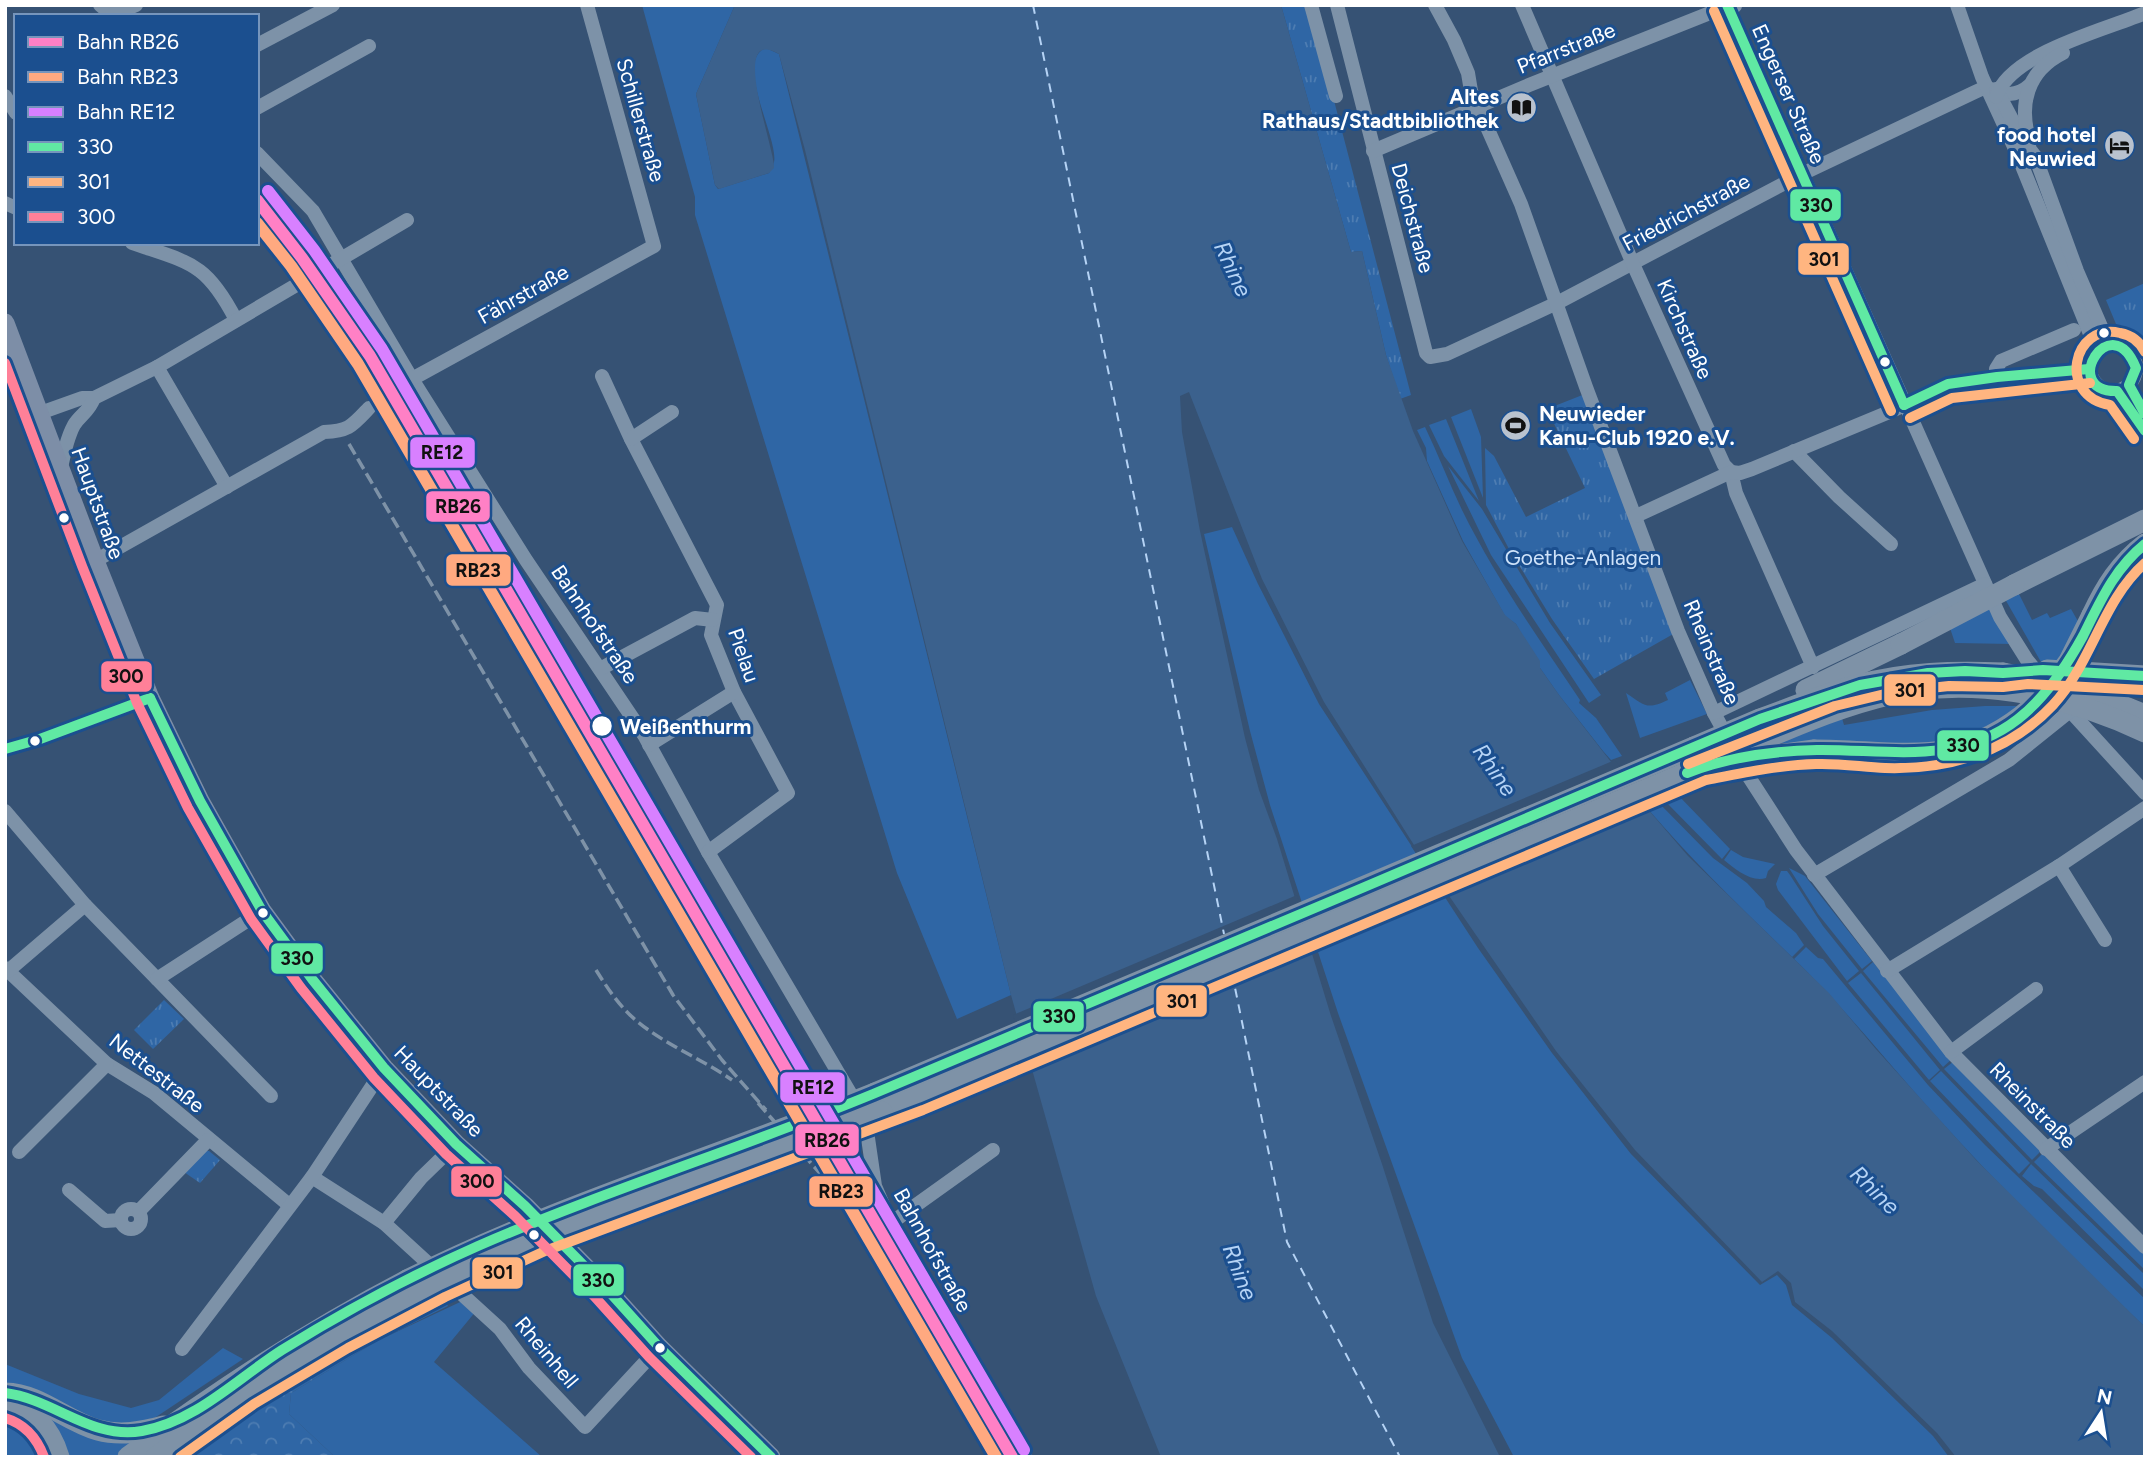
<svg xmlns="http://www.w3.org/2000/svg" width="2150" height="1462" font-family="Figtree,sans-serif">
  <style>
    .grass { fill: #2f66a5 }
    .forest { fill: url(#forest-crowns) }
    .park { fill: url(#park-tufts) }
    .water { fill: #3b618d }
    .pier { fill: #365274 }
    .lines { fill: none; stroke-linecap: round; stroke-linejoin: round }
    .ferry { stroke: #b5d3f5; stroke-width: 2; stroke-dasharray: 9 7; stroke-linecap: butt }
    .minor { stroke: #7d92a8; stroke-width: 14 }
    .major { stroke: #7d8ea7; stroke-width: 19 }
    .highway { stroke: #7e92a7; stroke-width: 21 }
    .rail { stroke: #7e92a7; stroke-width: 3.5; stroke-dasharray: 12 5; stroke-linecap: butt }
    .highway-bridge { stroke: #7e92a7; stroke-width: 21 }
    .bus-1-casing { stroke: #1b4f8f; stroke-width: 16 }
    .bus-2-casing { stroke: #1b4f8f; stroke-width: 16 }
    .bus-3-casing { stroke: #1b4f8f; stroke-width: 16 }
    .bus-1 { stroke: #60e9a3; stroke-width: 10 }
    .bus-2 { stroke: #ffb580; stroke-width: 10 }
    .bus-3 { stroke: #ff8098; stroke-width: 10 }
    .rail-1-casing { stroke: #1b4f8f; stroke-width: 18 }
    .rail-2-casing { stroke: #1b4f8f; stroke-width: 18 }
    .rail-3-casing { stroke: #1b4f8f; stroke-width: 18 }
    .rail-1 { stroke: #ff80c5; stroke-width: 12 }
    .rail-2 { stroke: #ffa980; stroke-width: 12 }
    .rail-3 { stroke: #d880ff; stroke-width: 12 }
    .bus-dot { fill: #fff; stroke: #1b4f8f; stroke-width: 2.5 }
    .labels { text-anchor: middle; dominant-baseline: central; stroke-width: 6; stroke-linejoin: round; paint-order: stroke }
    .street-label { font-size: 21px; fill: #fff; stroke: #1b4f8f }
    .poi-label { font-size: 21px; font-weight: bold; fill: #fff; stroke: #1b4f8f; text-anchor: end }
    .park-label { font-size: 21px; fill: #cfe3fa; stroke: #1b4f8f }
    .stop-label { font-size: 21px; font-weight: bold; fill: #fff; stroke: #1b4f8f; text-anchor: start }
    .water-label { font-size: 23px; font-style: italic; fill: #b5d3f5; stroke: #1b4f8f }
    .line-badge { stroke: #1b4f8f; stroke-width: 2.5 }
    .pale-badge-label { font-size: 19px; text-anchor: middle; font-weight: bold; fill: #111 }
  </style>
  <defs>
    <pattern id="forest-crowns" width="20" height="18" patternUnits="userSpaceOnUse" patternTransform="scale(1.75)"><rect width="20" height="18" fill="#2f66a5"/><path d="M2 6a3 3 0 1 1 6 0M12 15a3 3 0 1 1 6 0" fill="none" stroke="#4e7db2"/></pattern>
    <pattern id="park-tufts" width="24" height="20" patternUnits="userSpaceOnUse" patternTransform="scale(1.75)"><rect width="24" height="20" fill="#2f66a5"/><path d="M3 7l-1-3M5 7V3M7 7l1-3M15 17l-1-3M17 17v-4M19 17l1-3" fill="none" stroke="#4e7db2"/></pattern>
  </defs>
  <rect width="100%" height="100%" fill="#365274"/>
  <g class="grass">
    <path d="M642,5H735L696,94L715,185L718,189L769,173C771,169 773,166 774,162C779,139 733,60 766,48L779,54L1011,995L957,1019L897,873L695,215V197Z"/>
    <polygon points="1471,409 1481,437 1483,498 1451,417"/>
    <polygon points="1446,419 1479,501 1444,456 1429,425"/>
    <path d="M1425,427C1438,454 1449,483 1462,510C1495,577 1539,639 1580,700L1579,703L1596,718L1622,756L1611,760L1603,751L1559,695L1540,668L1516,624L1505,616L1463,541L1427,461L1426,448L1417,430Z"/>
    <polygon points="1448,466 1482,509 1550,623 1601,695 1589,703 1491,555"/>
    <polygon points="1232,527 1258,584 1319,704 1478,948 1552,1053 1631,1154 1760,1285 1777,1275 1786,1285 1792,1305 1832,1338 1933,1436 1949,1457 1514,1457 1462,1358 1338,1013 1270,805 1250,731 1204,534"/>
    <polygon points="2018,592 2032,620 2047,613 2050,618 2071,609 2079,623 2058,663 2041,662 2005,599"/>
    <polygon points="1990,607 2012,644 1955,643 1950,628"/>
    <path d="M1690,680L1707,714L1640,738L1626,693C1645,706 1647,710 1668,700L1665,693Z"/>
    <path d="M1985,706H2019C1998,726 1954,744 1925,746C1874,748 1823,739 1772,744L1842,718L1844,725L1932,710Z"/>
    <polygon points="1677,794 1730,849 1722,859 1664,800"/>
    <path d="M1658,802L1713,858L1747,883L1764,901L1766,907L1796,933L1804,945L1792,957C1741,908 1692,860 1646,807Z"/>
    <path d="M1731,850L1743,857L1775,864L1768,871L1766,878C1752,883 1735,869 1724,860Z"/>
    <polygon points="1789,868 1805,876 1872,961 1862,969 1818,914"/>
    <polygon points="1781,871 1787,871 1790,875 1823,926 1859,971 1847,981 1778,890 1776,884"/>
    <path d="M1806,947L1818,958L1823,959L1928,1085L1985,1145L2145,1299V1327C2072,1258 2001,1188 1934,1114C1887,1062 1844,1007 1794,959Z"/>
    <polygon points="1873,962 1952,1059 1943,1067 1863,971"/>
    <polygon points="1861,973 1940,1070 1929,1080 1848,983"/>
    <polygon points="1954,1061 2041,1151 2032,1160 1944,1069"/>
    <polygon points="1941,1071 2030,1163 2019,1174 1930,1081"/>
    <polygon points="2043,1153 2145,1254 2145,1270 2034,1162"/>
    <polygon points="2031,1164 2145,1275 2145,1291 2042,1189 2034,1186 2022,1176"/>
    <polygon points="473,1296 481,1305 434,1362 542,1457 335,1457 289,1414 291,1393 377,1341"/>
    <polygon points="223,1348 243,1359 156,1417 139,1423 116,1425 5,1388 5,1364 79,1394 131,1408 159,1400"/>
    <polygon points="25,1402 140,1435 120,1457 63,1457"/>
    <path d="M5,1423C22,1431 33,1438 38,1457H9L5,1454Z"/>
  </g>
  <polygon class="forest" points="441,1294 448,1306 377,1341 291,1393 289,1414 335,1457 173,1457 302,1368 369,1328"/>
  <g class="park">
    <polygon points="1281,5 1309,5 1411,395 1400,399 1386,355 1362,251 1351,252"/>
    <polygon points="2145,283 2145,357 2132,341 2121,336 2106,300"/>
    <polygon points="1585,394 1675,633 1594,679 1552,619 1508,547 1486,505 1485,448 1494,456 1526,517 1585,488 1547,409"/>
    <polygon points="164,1000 184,1019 153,1049 134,1030"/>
    <polygon points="203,1151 209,1151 220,1160 200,1183 184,1172"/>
  </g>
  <path class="water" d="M735,5H1281L1351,252L1362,251L1386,355L1413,431L1462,541L1505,615L1516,624L1540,661V668L1559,695L1646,807L1688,856L1829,993L1875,1048L1977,1161L2145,1327V1457H1956L1937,1433L1832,1331L1795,1302L1791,1283L1778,1271L1762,1282L1635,1150L1556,1051L1414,845L1324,702L1262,579L1189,392L1180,396L1182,432L1200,531L1245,738L1259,790L1277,839L1331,1016L1382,1164L1433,1323L1500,1457H1161L1096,1296L1011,995L805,150L779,54C727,24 776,151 774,168L769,173L719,189L715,185L696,94Z"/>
  <g class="pier">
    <polygon points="1615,760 1649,806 1443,895 1411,846"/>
    <polygon points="1297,895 1314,949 1026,1063 1013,1015"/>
  </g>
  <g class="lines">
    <g class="ferry">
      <polyline points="1033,5 1224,934"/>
      <polyline points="1232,973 1287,1242 1400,1457"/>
    </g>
    <g class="minor">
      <polyline points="100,5 113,16"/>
      <polyline points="1311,5 1336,96"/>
      <path d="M1337,5L1426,353L1430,357L1447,354L1557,303L1802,174L1975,92L1986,87C2002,95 2016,98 2030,85"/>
      <polyline points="1435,5 1454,40 1468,73 1471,91 1521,204 1586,387 1678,631 1714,713 1747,774 1796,850 1951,1052 2145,1247"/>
      <polyline points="1522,5 1633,264 1724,465 1731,472 1736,493 1813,667"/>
      <polyline points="1727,5 2000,617 2027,660 2046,683"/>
      <polyline points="1957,5 1982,77 2016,151 2097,351"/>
      <polyline points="112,15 136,5"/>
      <polyline points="257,45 333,5"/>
      <polyline points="1996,89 2024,142 2035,156 2077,271 2103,331 2112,345"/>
      <polyline points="5,96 16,113"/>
      <path d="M1996,97C2010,53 2105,30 2145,13"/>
      <polyline points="257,108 369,46"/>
      <path d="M2030,142C2018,105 2027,71 2063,53"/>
      <polyline points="1373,151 1529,85 1715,11 1735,6"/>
      <polyline points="257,153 313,211 412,379 526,560 644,735 708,852 856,1103 868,1138 875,1186 891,1223 1025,1457"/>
      <polyline points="5,203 16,208"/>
      <path d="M132,243C190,263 206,262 236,320"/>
      <circle cx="2113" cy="368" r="23"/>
      <polyline points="157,367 227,487"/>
      <polyline points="602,376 631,439 717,605 711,635 734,692 788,793 708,852"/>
      <polyline points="1997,377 1996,369 2001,361 2074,330"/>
      <polyline points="412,379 654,246 587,5"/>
      <polyline points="2117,391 2145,431"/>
      <polyline points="40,413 82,398 94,398 157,367 407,220"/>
      <polyline points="631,439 672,412"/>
      <polyline points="1794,451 1839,497 1891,544"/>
      <path d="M61,468C64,453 67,438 74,425C81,414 89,412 94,398"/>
      <polyline points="1636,516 1731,472 1740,473 1752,469 1894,410 1948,384 1997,377 2089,369"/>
      <path d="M95,561L324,432C349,431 352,426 369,408"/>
      <polyline points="600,669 695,618 713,620"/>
      <polyline points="2062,702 2145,793"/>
      <polyline points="1714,713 1985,584"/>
      <polyline points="649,745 734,692"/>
      <polyline points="5,749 40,739 150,698"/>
      <polyline points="5,811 85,905 271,1096"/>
      <polyline points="2059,866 2105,940"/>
      <polyline points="1814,875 2009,760 2070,711"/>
      <polyline points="5,968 107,1064 154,1093 289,1205"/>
      <polyline points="8,971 85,905"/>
      <polyline points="1887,971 2059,866 2145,808"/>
      <polyline points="157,979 262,911"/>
      <polyline points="1951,1052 2036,989"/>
      <polyline points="2046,1149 2145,1082"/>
      <polyline points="19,1152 107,1064"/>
      <polyline points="312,1177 384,1223 500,1329 529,1368 585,1427 659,1347"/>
      <polyline points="69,1190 105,1221 121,1220"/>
      <circle cx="131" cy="1219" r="10"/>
      <polyline points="139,1211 208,1140"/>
      <polyline points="384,1223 421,1178 456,1144"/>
      <polyline points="891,1223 993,1150"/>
      <polyline points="182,1349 312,1177 384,1068"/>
    </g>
    <polyline class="major" points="5,323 95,561 150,698 200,801 262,911 312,979 384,1068 456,1144 525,1206 604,1286 659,1347 771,1457"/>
    <g class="highway">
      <polyline points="2014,585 2145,520"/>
      <path d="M2092,615C2105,587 2120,563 2145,544"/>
      <polyline points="1806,690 1901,644"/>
      <path d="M1760,719C1793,707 1825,694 1858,685C1906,672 1954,671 2003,673"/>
      <path d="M1814,750C1899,750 1959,771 2031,708"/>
      <polyline points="875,1093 1694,747"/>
      <polyline points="882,1112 1702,766"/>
      <path d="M5,1393C41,1394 65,1421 98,1430C120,1436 142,1432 164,1426"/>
      <path d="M5,1403C34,1410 51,1430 59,1457"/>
      <path d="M128,1457C217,1391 309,1331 407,1280"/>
      <path d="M156,1457C238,1394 327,1341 419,1294"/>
    </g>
    <g class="rail">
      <polyline points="349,444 673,995 722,1060 766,1110"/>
      <path d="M596,970C606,986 616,1001 629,1014C658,1042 699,1057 732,1080"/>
      <polyline points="758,1103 825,1179 877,1250"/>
      <polyline points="866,1245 990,1457"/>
    </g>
    <g class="highway-bridge">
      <polyline points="1901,644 2014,585"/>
      <polyline points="2047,670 2145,676"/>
      <polyline points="2003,673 2081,689 2145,715"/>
      <polyline points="2055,680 2069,661 2092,615"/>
      <polyline points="1694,747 1760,719"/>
      <polyline points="1739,760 1814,750"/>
      <path d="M1702,766C1759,742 1816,714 1876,698C1965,674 2063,693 2145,732"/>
      <path d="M407,1280C557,1205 719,1156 875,1093"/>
      <polyline points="419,1294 540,1238 882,1112"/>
    </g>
    <defs>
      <g id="bus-1">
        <polyline points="1727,5 1904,405"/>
        <polyline points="1904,405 1948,384 1997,377 2089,369"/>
        <path d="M2145,414L2129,385L2136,368C2111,305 2058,392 2117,391L2145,431"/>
        <polyline points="150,698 200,801 262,911 312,979 384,1068 456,1144 525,1206 604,1286 659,1347 771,1457"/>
        <polyline points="5,749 40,739 150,698"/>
        <path d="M1687,773C1728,757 1773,751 1817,750C1887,749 1958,766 2018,719C2046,697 2066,667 2083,636C2100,602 2114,569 2145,544"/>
        <path d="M5,1393C54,1399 91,1440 142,1431C195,1422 238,1378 282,1350C345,1311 410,1276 478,1246C607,1190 742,1148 873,1094C1170,971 1464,844 1760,719L1860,685L1928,673L1965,671L2003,673L2043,670L2145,676"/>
      </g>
      <g id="bus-2">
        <polyline points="1714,11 1891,411"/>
        <polyline points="1910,418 1952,398 2090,383"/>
        <path d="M2134,439L2110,405C2057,397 2072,322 2120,333C2131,335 2140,342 2145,352"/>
        <polyline points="1688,764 1835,706 1893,692 1949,686 2003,687 2028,684 2144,690"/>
        <path d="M180,1457L254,1404L348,1348L445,1297L545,1251L923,1110L1706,780C1742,773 1779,765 1816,764C1839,763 1862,767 1885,768C1949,770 2009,752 2053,705C2092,663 2102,601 2145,563"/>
      </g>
      <g id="bus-3">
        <polyline points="5,363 82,566 137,703 188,808 251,919 301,988 374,1078 446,1154 515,1216 594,1296 649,1357 751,1457"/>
        <path d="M5,1418C25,1424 37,1438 44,1457"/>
      </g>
    </defs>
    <use href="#bus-1" class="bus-1-casing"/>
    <use href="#bus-2" class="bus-2-casing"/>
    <use href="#bus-3" class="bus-3-casing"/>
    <use href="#bus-1" class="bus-1"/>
    <use href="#bus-2" class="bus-2"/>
    <use href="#bus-3" class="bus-3"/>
    <defs>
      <polyline id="rail-1" points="257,200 302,258 370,356 1012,1457"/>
      <polyline id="rail-2" points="257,223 291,266 358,364 996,1457"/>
      <polyline id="rail-3" points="268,191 314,250 382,349 1024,1450"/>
    </defs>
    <use href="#rail-1" class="rail-1-casing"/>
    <use href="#rail-2" class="rail-2-casing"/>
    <use href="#rail-3" class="rail-3-casing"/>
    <use href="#rail-1" class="rail-1"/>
    <use href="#rail-2" class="rail-2"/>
    <use href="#rail-3" class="rail-3"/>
  </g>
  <defs>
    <symbol id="library-disc" viewBox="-11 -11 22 22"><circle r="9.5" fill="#b9c2ce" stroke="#1b4f8f"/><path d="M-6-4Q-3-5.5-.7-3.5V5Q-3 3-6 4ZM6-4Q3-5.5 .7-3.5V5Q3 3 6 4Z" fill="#111"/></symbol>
    <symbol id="hotel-disc" viewBox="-11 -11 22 22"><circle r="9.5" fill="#b9c2ce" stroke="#1b4f8f"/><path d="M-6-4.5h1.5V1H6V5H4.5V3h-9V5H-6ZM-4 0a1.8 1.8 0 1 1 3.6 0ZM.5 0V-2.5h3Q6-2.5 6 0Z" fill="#111"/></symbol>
    <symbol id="stadium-disc" viewBox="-11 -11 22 22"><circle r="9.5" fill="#b9c2ce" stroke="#1b4f8f"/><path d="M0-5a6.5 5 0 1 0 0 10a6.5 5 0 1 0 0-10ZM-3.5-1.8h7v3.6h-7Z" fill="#111"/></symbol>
  </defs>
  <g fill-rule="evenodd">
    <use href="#library-disc" x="1504" y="90" width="35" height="35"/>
    <use href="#hotel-disc" x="2102" y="128" width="35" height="35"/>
    <use href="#stadium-disc" x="1498" y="408" width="35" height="35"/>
  </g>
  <g class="bus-dot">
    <circle cx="2104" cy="333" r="6"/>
    <circle cx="1885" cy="362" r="6"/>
    <circle cx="64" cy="518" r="6"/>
    <circle cx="602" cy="726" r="11"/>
    <circle cx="35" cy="741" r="6"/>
    <circle cx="263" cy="913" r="6"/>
    <circle cx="534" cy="1235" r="6"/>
    <circle cx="660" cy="1348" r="6"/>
  </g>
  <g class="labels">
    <g class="street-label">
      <text transform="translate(1566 48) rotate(-22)">Pfarrstraße</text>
      <text transform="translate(1789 94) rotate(66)">Engerser Straße</text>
      <text transform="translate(641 120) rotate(74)">Schillerstraße</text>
      <text transform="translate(1686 212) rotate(-28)">Friedrichstraße</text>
      <text transform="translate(1413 218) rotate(75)">Deichstraße</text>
      <text transform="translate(523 294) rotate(-29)">Fährstraße</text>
      <text transform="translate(1685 329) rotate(66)">Kirchstraße</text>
      <text transform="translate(98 503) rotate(70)">Hauptstraße</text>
      <text transform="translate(595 624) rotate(56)">Bahnhofstraße</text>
      <text transform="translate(1712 652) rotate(67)">Rheinstraße</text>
      <text transform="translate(744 655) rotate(71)">Pielau</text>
      <text transform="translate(157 1073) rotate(38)">Nettestraße</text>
      <text transform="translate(439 1091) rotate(46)">Hauptstraße</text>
      <text transform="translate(2033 1105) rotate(45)">Rheinstraße</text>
      <text transform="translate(933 1250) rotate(61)">Bahnhofstraße</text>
      <text transform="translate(547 1352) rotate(50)">Rheinhell</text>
    </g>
    <g class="poi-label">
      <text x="1499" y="96">Altes<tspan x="1499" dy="24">Rathaus/Stadtbibliothek</tspan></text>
      <text x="2096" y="134">food hotel<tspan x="2096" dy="24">Neuwied</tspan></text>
      <text x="1539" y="413" text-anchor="start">Neuwieder<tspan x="1539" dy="24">Kanu-Club 1920 e.V.</tspan></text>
    </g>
    <g class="park-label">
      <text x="1583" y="557">Goethe-Anlagen</text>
    </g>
    <g class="stop-label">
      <text x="620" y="726">Weißenthurm</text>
    </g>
    <g class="water-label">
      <text transform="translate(1233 269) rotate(65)">Rhine</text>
      <text transform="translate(1495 770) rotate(55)">Rhine</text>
      <text transform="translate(1875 1190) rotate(44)">Rhine</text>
      <text transform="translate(1240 1272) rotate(69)">Rhine</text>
    </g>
  </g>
  <g class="line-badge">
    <rect x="1789" y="188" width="53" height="34" rx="7" fill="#60e9a3"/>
    <rect x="1797" y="242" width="53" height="34" rx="7" fill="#ffb580"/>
    <rect x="409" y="436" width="67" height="33" rx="7" fill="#d880ff"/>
    <rect x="425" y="490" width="66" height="33" rx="7" fill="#ff80c5"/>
    <rect x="445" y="553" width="67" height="34" rx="7" fill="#ffa980"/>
    <rect x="100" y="660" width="53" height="33" rx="7" fill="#ff8098"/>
    <rect x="1883" y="673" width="54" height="34" rx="7" fill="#ffb580"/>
    <rect x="1936" y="729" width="54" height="33" rx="7" fill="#60e9a3"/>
    <rect x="270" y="942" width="54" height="33" rx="7" fill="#60e9a3"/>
    <rect x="1155" y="984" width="53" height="34" rx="7" fill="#ffb580"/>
    <rect x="1032" y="1000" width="53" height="33" rx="7" fill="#60e9a3"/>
    <rect x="779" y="1071" width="67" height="33" rx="7" fill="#d880ff"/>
    <rect x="794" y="1123" width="66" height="34" rx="7" fill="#ff80c5"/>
    <rect x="450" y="1165" width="53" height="33" rx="7" fill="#ff8098"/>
    <rect x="808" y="1175" width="66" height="33" rx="7" fill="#ffa980"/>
    <rect x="471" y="1256" width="53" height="34" rx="7" fill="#ffb580"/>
    <rect x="572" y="1263" width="53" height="34" rx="7" fill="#60e9a3"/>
  </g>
  <g class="pale-badge-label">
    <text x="1816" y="212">330</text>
    <text x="1824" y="266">301</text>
    <text x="442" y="459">RE12</text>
    <text x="458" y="513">RB26</text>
    <text x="478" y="577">RB23</text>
    <text x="126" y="683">300</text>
    <text x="1910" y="697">301</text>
    <text x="1963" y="752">330</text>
    <text x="297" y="965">330</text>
    <text x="1182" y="1008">301</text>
    <text x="1059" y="1023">330</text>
    <text x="813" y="1094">RE12</text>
    <text x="827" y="1147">RB26</text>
    <text x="477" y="1188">300</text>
    <text x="841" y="1198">RB23</text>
    <text x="498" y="1279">301</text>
    <text x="598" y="1287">330</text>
  </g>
  <rect width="2150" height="1462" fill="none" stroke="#ffffff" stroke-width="14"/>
  <rect x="14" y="14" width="245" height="231" fill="#1b4f8f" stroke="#7695bc" stroke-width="2"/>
  <rect x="28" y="37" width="35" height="10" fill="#ff80c5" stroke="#7695bc" stroke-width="2"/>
  <text x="77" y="49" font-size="21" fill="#ffffff">Bahn RB26</text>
  <rect x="28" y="72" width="35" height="10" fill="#ffa980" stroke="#7695bc" stroke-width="2"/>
  <text x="77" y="84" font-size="21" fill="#ffffff">Bahn RB23</text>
  <rect x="28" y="107" width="35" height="10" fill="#d880ff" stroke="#7695bc" stroke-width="2"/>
  <text x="77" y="119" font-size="21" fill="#ffffff">Bahn RE12</text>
  <rect x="28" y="142" width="35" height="10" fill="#60e9a3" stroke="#7695bc" stroke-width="2"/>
  <text x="77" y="154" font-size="21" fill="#ffffff">330</text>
  <rect x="28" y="177" width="35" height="10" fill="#ffb580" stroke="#7695bc" stroke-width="2"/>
  <text x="77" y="189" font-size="21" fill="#ffffff">301</text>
  <rect x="28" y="212" width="35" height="10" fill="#ff8098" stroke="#7695bc" stroke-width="2"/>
  <text x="77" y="224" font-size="21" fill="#ffffff">300</text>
  <g transform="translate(2101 1413) rotate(12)" stroke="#1b4f8f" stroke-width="5" paint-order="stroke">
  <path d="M0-5L12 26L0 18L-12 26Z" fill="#ffffff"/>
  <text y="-10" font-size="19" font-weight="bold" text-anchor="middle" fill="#ffffff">N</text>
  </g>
</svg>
